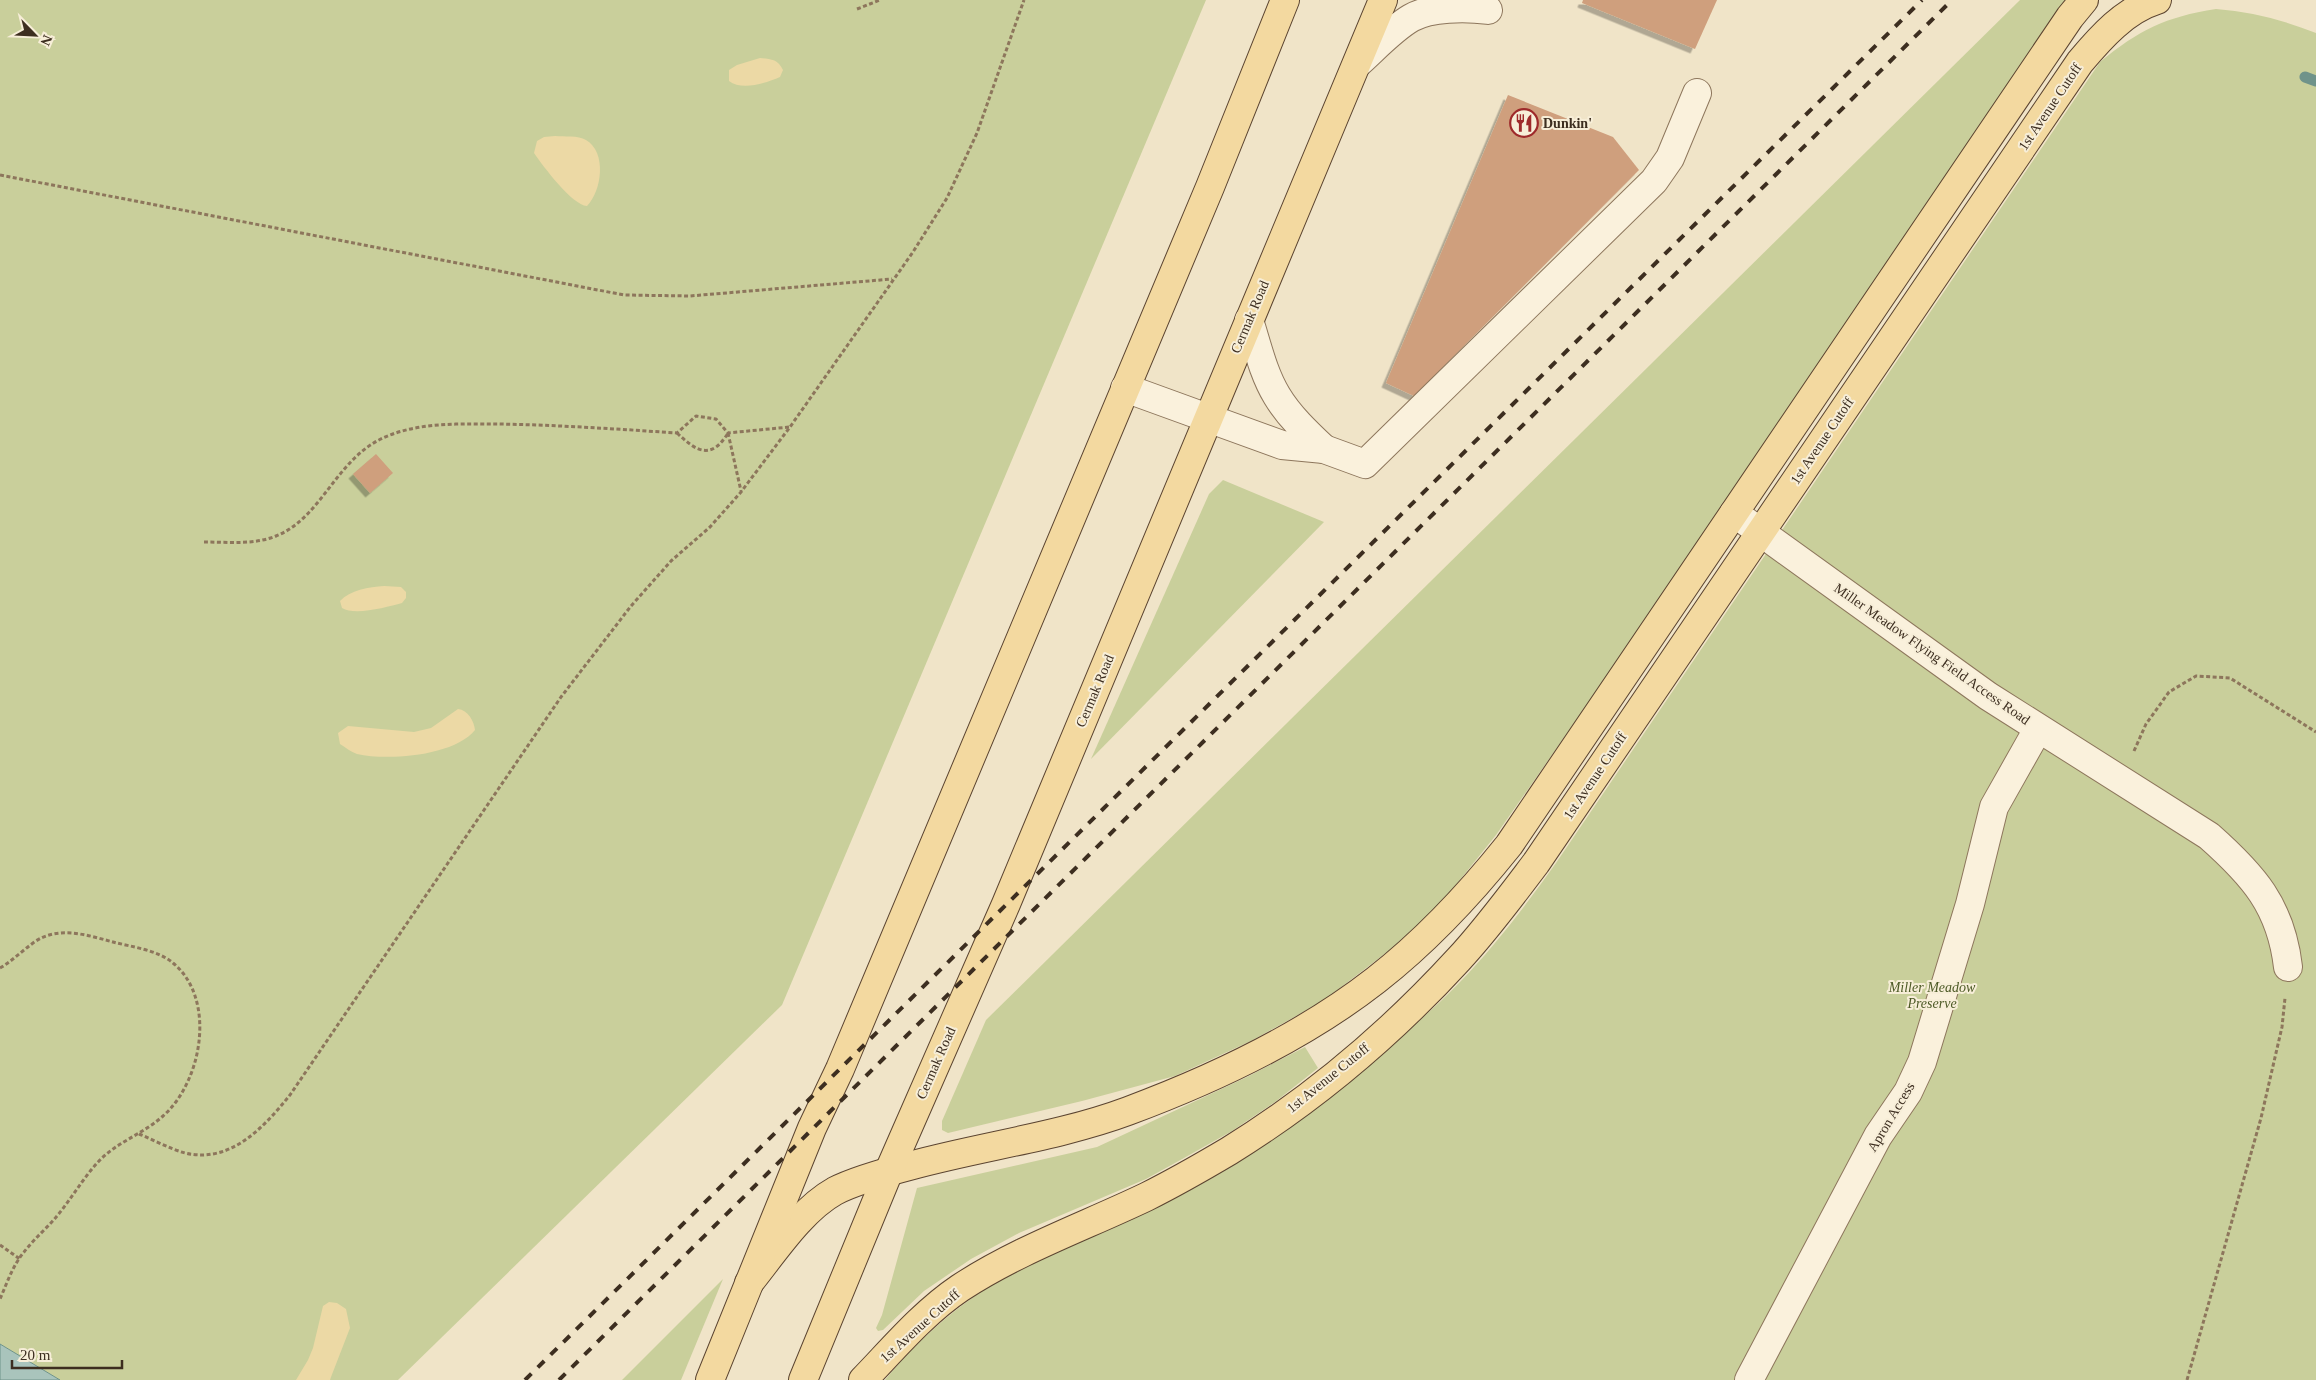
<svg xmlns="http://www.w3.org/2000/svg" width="2316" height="1380" font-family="'Times New Roman',serif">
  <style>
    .green { fill: #c9cf9b }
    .sand { fill: #ecd9a5 }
    .water { fill: #a9c4bc; stroke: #6f938a }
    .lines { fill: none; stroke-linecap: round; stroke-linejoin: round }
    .stream { stroke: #6f938a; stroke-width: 11 }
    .building { fill: #cf9f7d; filter: url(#shadow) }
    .minor-casing { stroke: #8d765c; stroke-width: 30 }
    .major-casing { stroke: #5b4430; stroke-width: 30 }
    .path { stroke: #8d765c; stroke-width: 3; stroke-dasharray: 4 2.5; stroke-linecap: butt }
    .minor { stroke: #faf1dc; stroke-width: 28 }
    .major { stroke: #f3d9a0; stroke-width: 28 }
    .rail { stroke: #3d2e20; stroke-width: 4; stroke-dasharray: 9 9; stroke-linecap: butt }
    .labels { text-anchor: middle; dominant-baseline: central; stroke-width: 4; stroke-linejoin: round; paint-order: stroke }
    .street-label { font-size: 14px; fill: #3d2e20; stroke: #f7eed8 }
    .poi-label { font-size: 14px; font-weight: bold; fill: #3d2e20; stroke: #f7eed8; text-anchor: start }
    .park-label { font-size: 14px; font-style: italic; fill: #4d5a26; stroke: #f7eed8 }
  </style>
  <defs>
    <filter id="shadow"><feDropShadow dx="-4.5" dy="4.5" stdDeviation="0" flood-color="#0004"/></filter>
  </defs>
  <rect width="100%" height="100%" fill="#f0e4c8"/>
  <g class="green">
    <polygon points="0,0 1206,0 782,1005 398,1380 60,1380 0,1344"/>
    <polygon points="2020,0 2066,0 1837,341 1598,689 1496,835 1439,906 1391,949 1323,1001 1251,1041 1175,1076 1082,1101 948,1133 942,1130 942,1121 986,1020"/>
    <path d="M2216,9C2252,12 2283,20 2316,33V1380H885C917,1341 951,1311 994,1283C1044,1252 1102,1235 1154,1208C1208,1180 1256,1145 1305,1108C1358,1069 1413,1031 1459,983C1495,946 1526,905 1556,863L2100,62C2139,30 2165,17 2216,9Z"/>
    <polygon points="1223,480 1324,522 1091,759 1209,494"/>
    <polygon points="1305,1047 1318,1068 1275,1102 1232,1131 1184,1158 1146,1179 1019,1233 971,1259 924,1291 883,1330 878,1331 876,1328 882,1315 917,1188 1097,1147 1247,1077"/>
    <polygon points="723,1279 681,1380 622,1380"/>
  </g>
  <g class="sand">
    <path d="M760,58C771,59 778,59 783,70L780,77C766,83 742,91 729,81V70L737,65Z"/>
    <path d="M555,136C564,137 578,135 586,140C607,152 602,191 587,206C572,205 543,166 534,153L537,141L544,137Z"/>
    <path d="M384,586L401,587L406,592V598L402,603C387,607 355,616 342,608L340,601C350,590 369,587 384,586Z"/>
    <path d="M458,709C468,710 474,721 475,730C454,756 388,761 357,754C351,752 345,747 340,744L338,733L348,726L414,732L431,728Z"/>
    <polygon points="329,1302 337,1303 346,1309 350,1328 331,1377 330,1380 296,1380 308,1360 313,1348 323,1306"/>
  </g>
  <polygon class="water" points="0,1344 60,1380 0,1380"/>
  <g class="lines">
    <polyline class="stream" points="2305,77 2316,81"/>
  </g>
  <g class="building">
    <polygon points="1583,0 1717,0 1695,49 1582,3"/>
    <polygon points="1508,95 1613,137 1639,170 1414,396 1386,383"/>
    <polygon points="376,454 393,473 370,493 353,474"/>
  </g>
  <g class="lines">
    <defs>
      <g id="minor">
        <path d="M1357,64C1373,50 1392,29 1411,18C1430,7 1466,7 1488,10"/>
        <path d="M1249,320C1257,345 1263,373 1277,396C1289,416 1307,433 1324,449"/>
        <polyline points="1125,388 1282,445 1324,449 1365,464 1654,181 1670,158 1697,93"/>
        <path d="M1734,513L1988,696L2209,836C2253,875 2281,906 2288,967"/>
        <polyline points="1749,1380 1878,1136 1908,1092 1922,1062 1970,904 1994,807 2038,729"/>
      </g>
      <g id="major">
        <path d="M749,1283C774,1252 801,1210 835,1191C856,1180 890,1171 913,1165C983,1146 1061,1136 1128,1111C1214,1079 1303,1037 1376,980C1426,941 1469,895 1509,845L2070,17L2084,0"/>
        <polyline points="710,1380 812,1128 840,1069 1210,187 1285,0"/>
        <polyline points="803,1380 889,1171 1006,904 1383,0"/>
        <path d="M863,1380C893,1349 923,1313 960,1288C1018,1250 1083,1227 1146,1197C1174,1183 1202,1167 1229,1151C1313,1099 1391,1033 1458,960C1486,930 1511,896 1536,863L2080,62C2101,37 2125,10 2157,0"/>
      </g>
    </defs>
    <use href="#minor" class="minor-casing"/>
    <use href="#major" class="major-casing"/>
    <g class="path">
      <polyline points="857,9 880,0"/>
      <polyline points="0,175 624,295 690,296 892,279"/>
      <path d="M677,433C696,451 711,461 728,433"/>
      <polyline points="728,433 741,491"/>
      <path d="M204,542C228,542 254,545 276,536C324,517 336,455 390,435C424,422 463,424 499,424C558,425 617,429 677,433L696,416L716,419L728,433L790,427"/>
      <polyline points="2134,751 2146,724 2169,692 2196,676 2230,678 2316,732"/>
      <path d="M0,968C12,961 22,951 33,943C57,925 87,935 113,942C132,947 158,950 173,963C217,999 202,1082 163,1116C143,1134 117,1142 99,1161C83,1178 72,1198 57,1216C47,1228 34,1239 24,1252C13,1265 7,1283 0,1299"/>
      <path d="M139,1134C154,1140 170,1149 185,1153C231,1164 264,1127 290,1095L561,697L631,606L671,561L710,527L741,492L790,427L913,252L947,198L977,133L1024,0"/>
      <polyline points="0,1245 20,1259"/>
      <polyline points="2187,1380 2261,1118 2282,1027 2285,998"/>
    </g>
    <use href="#minor" class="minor"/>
    <use href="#major" class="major"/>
    <g class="rail">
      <polyline points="525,1380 1922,0"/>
      <polyline points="559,1380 1952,0"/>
    </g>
  </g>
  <defs>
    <symbol id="restaurant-ring" viewBox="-11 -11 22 22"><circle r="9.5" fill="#f7eed8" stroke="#9e2a2b" stroke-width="1.5"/><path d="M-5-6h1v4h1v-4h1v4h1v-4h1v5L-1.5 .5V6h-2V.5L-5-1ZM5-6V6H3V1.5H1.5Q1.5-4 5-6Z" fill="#9e2a2b"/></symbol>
  </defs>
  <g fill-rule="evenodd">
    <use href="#restaurant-ring" x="1508" y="107" width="32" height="32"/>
  </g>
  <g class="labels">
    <g class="street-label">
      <text transform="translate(2050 107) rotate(-56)">1st Avenue Cutoff</text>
      <text transform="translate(1250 317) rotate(-67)">Cermak Road</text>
      <text transform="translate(1822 441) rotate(-56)">1st Avenue Cutoff</text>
      <text transform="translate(1932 654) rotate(35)">Miller Meadow Flying Field Access Road</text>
      <text transform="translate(1095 691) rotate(-67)">Cermak Road</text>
      <text transform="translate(1595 776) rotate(-56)">1st Avenue Cutoff</text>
      <text transform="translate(936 1063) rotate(-66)">Cermak Road</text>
      <text transform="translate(1328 1078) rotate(-39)">1st Avenue Cutoff</text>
      <text transform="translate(1891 1117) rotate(-59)">Apron Access</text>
      <text transform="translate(920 1326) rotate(-42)">1st Avenue Cutoff</text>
    </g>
    <g class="poi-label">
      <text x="1543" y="123">Dunkin'</text>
    </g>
    <g class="park-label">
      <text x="1932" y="987">Miller Meadow<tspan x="1932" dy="16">Preserve</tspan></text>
    </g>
  </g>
  <g transform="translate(35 35) rotate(114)" stroke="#f7eed8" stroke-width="4" paint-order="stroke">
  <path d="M0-4L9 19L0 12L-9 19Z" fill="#3d2e20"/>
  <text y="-8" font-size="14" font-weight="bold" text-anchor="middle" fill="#3d2e20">N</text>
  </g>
  <path d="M12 1360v8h110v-8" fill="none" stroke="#3d2e20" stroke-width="2.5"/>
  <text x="20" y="1360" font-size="15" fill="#3d2e20" stroke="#f7eed8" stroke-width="4" paint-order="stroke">20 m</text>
</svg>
